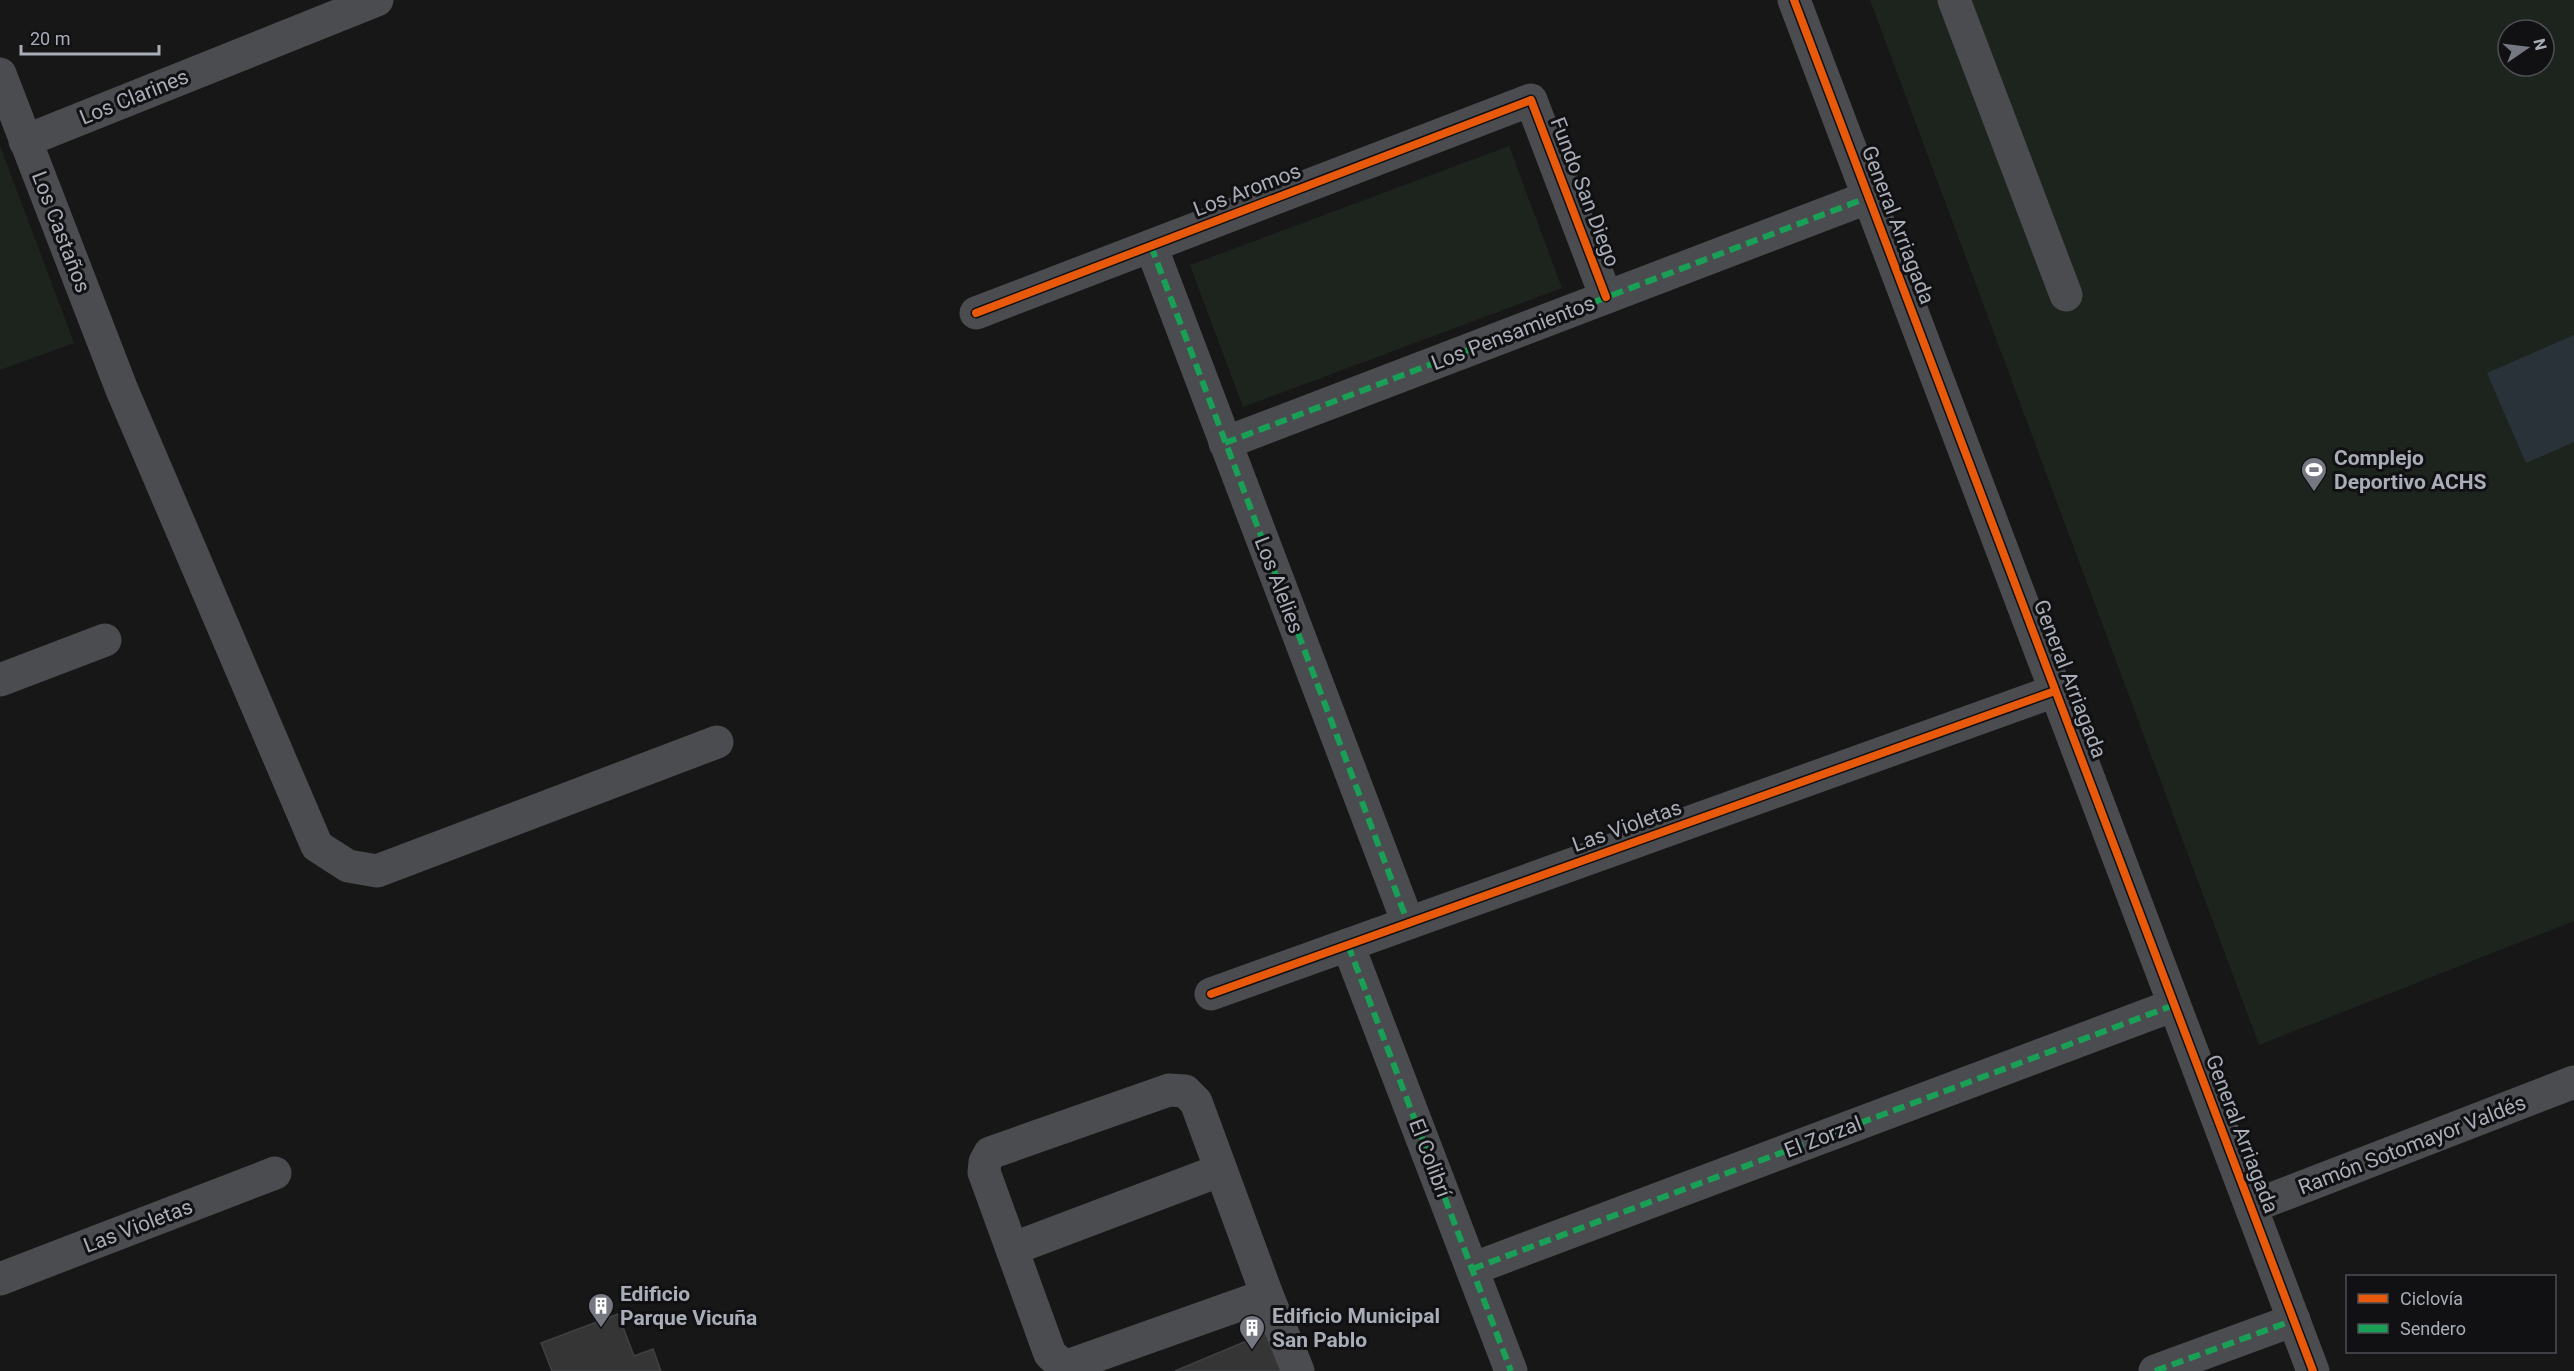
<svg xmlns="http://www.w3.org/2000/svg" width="2574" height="1371" font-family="Roboto,sans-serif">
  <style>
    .green { fill: #1d241e; fill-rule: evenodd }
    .water { fill: #2a3239 }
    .building { fill: #353536; stroke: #3f4043; stroke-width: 1.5 }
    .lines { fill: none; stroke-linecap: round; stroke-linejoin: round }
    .minor { stroke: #4b4c50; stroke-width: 33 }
    .quiet { stroke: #1a9f57; stroke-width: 6; stroke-dasharray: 12 6; stroke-linecap: butt }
    .cycleway-casing { stroke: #111113; stroke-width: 11 }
    .cycleway { stroke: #e8590c; stroke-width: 8 }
    .labels { text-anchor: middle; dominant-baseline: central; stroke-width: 6; stroke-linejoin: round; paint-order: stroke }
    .street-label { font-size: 21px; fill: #a8adb8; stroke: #111113 }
    .poi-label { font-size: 21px; font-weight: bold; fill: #a8adb8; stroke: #111113; text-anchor: start }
  </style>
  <rect width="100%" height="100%" fill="#171717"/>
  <g class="green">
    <path d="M1870,0H2574V921L2259,1045ZM2508,30H2544V66H2508Z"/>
    <polygon points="0,146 74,343 0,370"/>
    <polygon points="1509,146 1562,288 1243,407 1190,265"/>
  </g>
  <polygon class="water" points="2574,335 2574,442 2526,463 2487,373"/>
  <g class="building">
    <polygon points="618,1314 634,1356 653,1349 661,1371 552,1371 541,1343"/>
    <polygon points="1273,1330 1290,1371 1175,1371"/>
  </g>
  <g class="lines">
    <g class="minor">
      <polyline points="1794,0 2313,1371"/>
      <polyline points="1954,0 2066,295"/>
      <polyline points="0,74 122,390 317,846 348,866 377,871 717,742"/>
      <polyline points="25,141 377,0"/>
      <polyline points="1151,246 1408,923"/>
      <polyline points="976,313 1531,100 1606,297"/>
      <polyline points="1225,443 1869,197"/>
      <polyline points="0,680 105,640"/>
      <polyline points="1348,945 1511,1371"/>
      <polyline points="1211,994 2055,691"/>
      <polygon points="1169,1090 1185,1091 1196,1102 1267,1295 1070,1365 1060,1363 1050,1354 984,1172 985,1162 990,1153"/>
      <polyline points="2251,1207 2574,1082"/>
      <polyline points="1012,1249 1221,1170"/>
      <polyline points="1472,1269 2174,1005"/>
      <polyline points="0,1279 275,1173"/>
      <polyline points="1267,1295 1298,1371"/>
      <polyline points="2155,1371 2294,1320"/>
    </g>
    <g class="quiet">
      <polyline points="1151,246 1408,923"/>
      <polyline points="1225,443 1869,197"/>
      <polyline points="1348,945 1511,1371"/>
      <polyline points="1472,1269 2174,1005"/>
      <polyline points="2155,1371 2294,1320"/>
    </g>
    <defs>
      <g id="cycleway">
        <polyline points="1794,0 2313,1371"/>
        <polyline points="976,313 1531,100 1606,297"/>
        <polyline points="1211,994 2055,691"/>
      </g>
    </defs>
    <use href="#cycleway" class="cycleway-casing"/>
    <use href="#cycleway" class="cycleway"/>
  </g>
  <defs>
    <symbol id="stadium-pin" viewBox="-11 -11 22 30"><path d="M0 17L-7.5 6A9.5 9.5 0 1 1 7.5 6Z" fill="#757880" stroke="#111113"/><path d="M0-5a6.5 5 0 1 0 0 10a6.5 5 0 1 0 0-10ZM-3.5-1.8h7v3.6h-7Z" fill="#fff"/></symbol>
    <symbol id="building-pin" viewBox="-11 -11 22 30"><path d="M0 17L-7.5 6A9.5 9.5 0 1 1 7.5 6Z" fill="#757880" stroke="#111113"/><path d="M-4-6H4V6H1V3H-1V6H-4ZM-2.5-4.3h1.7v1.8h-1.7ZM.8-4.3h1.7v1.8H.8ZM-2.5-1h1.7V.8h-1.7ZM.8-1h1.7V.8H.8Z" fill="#fff"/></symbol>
  </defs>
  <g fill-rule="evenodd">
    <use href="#stadium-pin" x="2299" y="455" width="30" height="40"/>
    <use href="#building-pin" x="586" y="1291" width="30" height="40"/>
    <use href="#building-pin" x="1237" y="1313" width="30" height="40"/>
  </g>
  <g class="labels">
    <g class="street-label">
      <text transform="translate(134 97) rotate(-22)">Los Clarines</text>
      <text transform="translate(1247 190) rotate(-21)">Los Aromos</text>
      <text transform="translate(1585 192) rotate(69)">Fundo San Diego</text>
      <text transform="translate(1898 225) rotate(69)">General Arriagada</text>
      <text transform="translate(61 232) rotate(69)">Los Castaños</text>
      <text transform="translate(1513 333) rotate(-21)">Los Pensamientos</text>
      <text transform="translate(1279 585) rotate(69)">Los Alelies</text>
      <text transform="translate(2070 679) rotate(69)">General Arriagada</text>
      <text transform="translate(1627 826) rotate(-20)">Las Violetas</text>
      <text transform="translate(2242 1134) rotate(69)">General Arriagada</text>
      <text transform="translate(1823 1137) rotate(-21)">El Zorzal</text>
      <text transform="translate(2412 1145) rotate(-21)">Ramón Sotomayor Valdés</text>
      <text transform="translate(1430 1158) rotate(69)">El Colibrí</text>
      <text transform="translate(138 1226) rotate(-21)">Las Violetas</text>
    </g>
    <g class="poi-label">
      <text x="2334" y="458">Complejo<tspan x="2334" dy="24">Deportivo ACHS</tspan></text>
      <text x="620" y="1294">Edificio<tspan x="620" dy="24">Parque Vicuña</tspan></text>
      <text x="1272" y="1316">Edificio Municipal<tspan x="1272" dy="24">San Pablo</tspan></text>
    </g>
  </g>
  <rect x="2346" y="1275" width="210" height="78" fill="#111113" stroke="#4d4f55" stroke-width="1.5"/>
  <rect x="2358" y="1294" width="30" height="9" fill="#e8590c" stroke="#4d4f55" stroke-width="1.5"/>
  <text x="2400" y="1305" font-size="18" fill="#a8adb8">Ciclovía</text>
  <rect x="2358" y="1324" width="30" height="9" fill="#1a9f57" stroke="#4d4f55" stroke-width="1.5"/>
  <text x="2400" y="1335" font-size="18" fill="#a8adb8">Sendero</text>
  <g transform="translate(2526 48) rotate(76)"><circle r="28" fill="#111113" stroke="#4d4f55" stroke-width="1.5"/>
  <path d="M0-4.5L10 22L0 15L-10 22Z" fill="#757880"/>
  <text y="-9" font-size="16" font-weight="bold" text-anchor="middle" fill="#a8adb8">N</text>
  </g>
  <path d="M21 45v9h138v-9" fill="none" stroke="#a8adb8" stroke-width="3"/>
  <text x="30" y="45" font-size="18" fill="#a8adb8" stroke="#111113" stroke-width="4.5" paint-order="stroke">20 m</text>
</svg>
